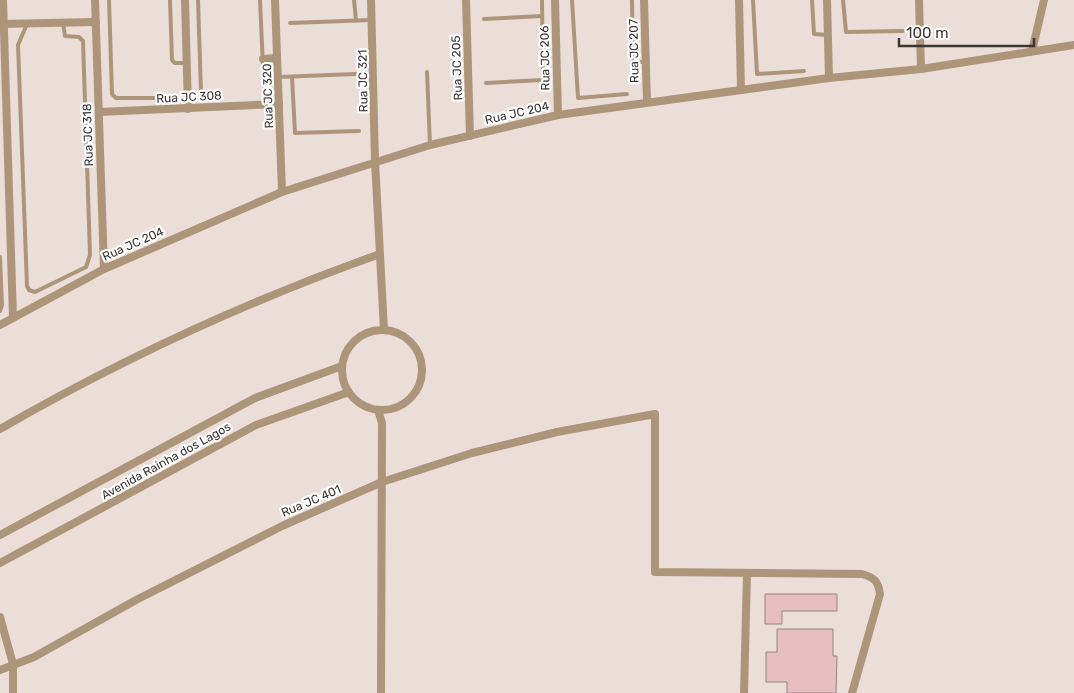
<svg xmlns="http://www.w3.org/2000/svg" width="1074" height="693" font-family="Rubik,sans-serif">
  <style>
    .building { fill: #e7bfc0; stroke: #918484 }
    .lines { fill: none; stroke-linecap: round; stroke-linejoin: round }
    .service { stroke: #ac9579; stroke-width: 4 }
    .minor { stroke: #ac9579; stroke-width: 8 }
    .labels { text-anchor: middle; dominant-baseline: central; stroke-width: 4.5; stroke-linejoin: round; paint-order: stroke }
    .street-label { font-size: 12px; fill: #3a3533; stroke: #fff }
  </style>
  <rect width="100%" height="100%" fill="#ebded9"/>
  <g class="building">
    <polygon points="765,594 837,594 837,611 782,611 782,624 765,624"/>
    <polygon points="777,629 833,629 833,656 837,656 836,693 787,693 787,682 766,682 766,652 777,652"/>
  </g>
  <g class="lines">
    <g class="service">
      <polyline points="109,0 112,94 116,98 157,98"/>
      <polyline points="170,0 172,60 175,63 187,63"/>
      <polyline points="198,0 201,92"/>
      <polyline points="260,0 263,67"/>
      <polyline points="354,0 356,20"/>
      <polyline points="572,0 578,98 627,94"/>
      <polyline points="632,0 633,59 636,62 646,62"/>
      <polyline points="753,0 757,74 804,71"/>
      <polyline points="812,0 814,34 828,35"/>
      <polyline points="843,0 846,32 903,31"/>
      <polyline points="484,19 542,16"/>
      <polyline points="290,23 371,20"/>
      <polyline points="27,24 18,45 27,286 29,290 35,292 86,267 90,255 83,41 79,37 65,36 63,23"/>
      <polyline points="427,72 430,145"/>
      <polyline points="278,77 356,74"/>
      <polyline points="292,77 295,133 359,131"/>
      <polyline points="486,83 543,80 542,0"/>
      <polyline points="0,257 2,305 0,311"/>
    </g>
    <g class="minor">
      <polyline points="3,0 13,318"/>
      <polyline points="95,0 104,269"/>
      <polyline points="185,0 188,109"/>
      <polyline points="275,0 282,192"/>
      <polyline points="371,0 375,161 384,330"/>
      <polyline points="466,0 470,136"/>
      <polyline points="555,0 558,115"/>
      <polyline points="644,0 647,102"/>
      <polyline points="739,0 741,90"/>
      <polyline points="827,0 829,78"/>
      <polyline points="919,0 921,69"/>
      <polyline points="0,24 96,22"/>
      <polyline points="1032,51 1044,0"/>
      <polyline points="263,59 277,58"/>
      <polyline points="99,112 279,104"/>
      <polyline points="0,325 104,269 282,192 430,145 558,115 829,78 921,69 1074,45"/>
      <circle cx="382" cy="370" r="40"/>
      <polyline points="378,410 382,423 381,693"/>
      <path d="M0,429C122,359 247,301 380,254"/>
      <polyline points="0,535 255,398 342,366"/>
      <polyline points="0,563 256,425 349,392"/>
      <polyline points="0,617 13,664 13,693"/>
      <path d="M0,670L34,657L136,600L282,526L382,482L472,453L557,432L655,414V572L862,574C875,578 878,581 880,594L852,693"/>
      <polyline points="744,693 747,573"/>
    </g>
  </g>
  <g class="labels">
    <g class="street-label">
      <text transform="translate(634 51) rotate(-91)">Rua JC 207</text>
      <text transform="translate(545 58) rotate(-91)">Rua JC 206</text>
      <text transform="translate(457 68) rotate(-92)">Rua JC 205</text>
      <text transform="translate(363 81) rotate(-91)">Rua JC 321</text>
      <text transform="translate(268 96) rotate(-92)">Rua JC 320</text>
      <text transform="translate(189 97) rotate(-3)">Rua JC 308</text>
      <text transform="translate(517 113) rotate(-13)">Rua JC 204</text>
      <text transform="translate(88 135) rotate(-92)">Rua JC 318</text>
      <text transform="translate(133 244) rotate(-24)">Rua JC 204</text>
      <text transform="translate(166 461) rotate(-29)">Avenida Rainha dos Lagos</text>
      <text transform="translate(311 501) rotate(-23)">Rua JC 401</text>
    </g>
  </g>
  <path d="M899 38v8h135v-8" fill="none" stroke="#3a3533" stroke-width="2.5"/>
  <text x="906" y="38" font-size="15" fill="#3a3533" stroke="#ffffff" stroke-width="4" paint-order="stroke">100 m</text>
</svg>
